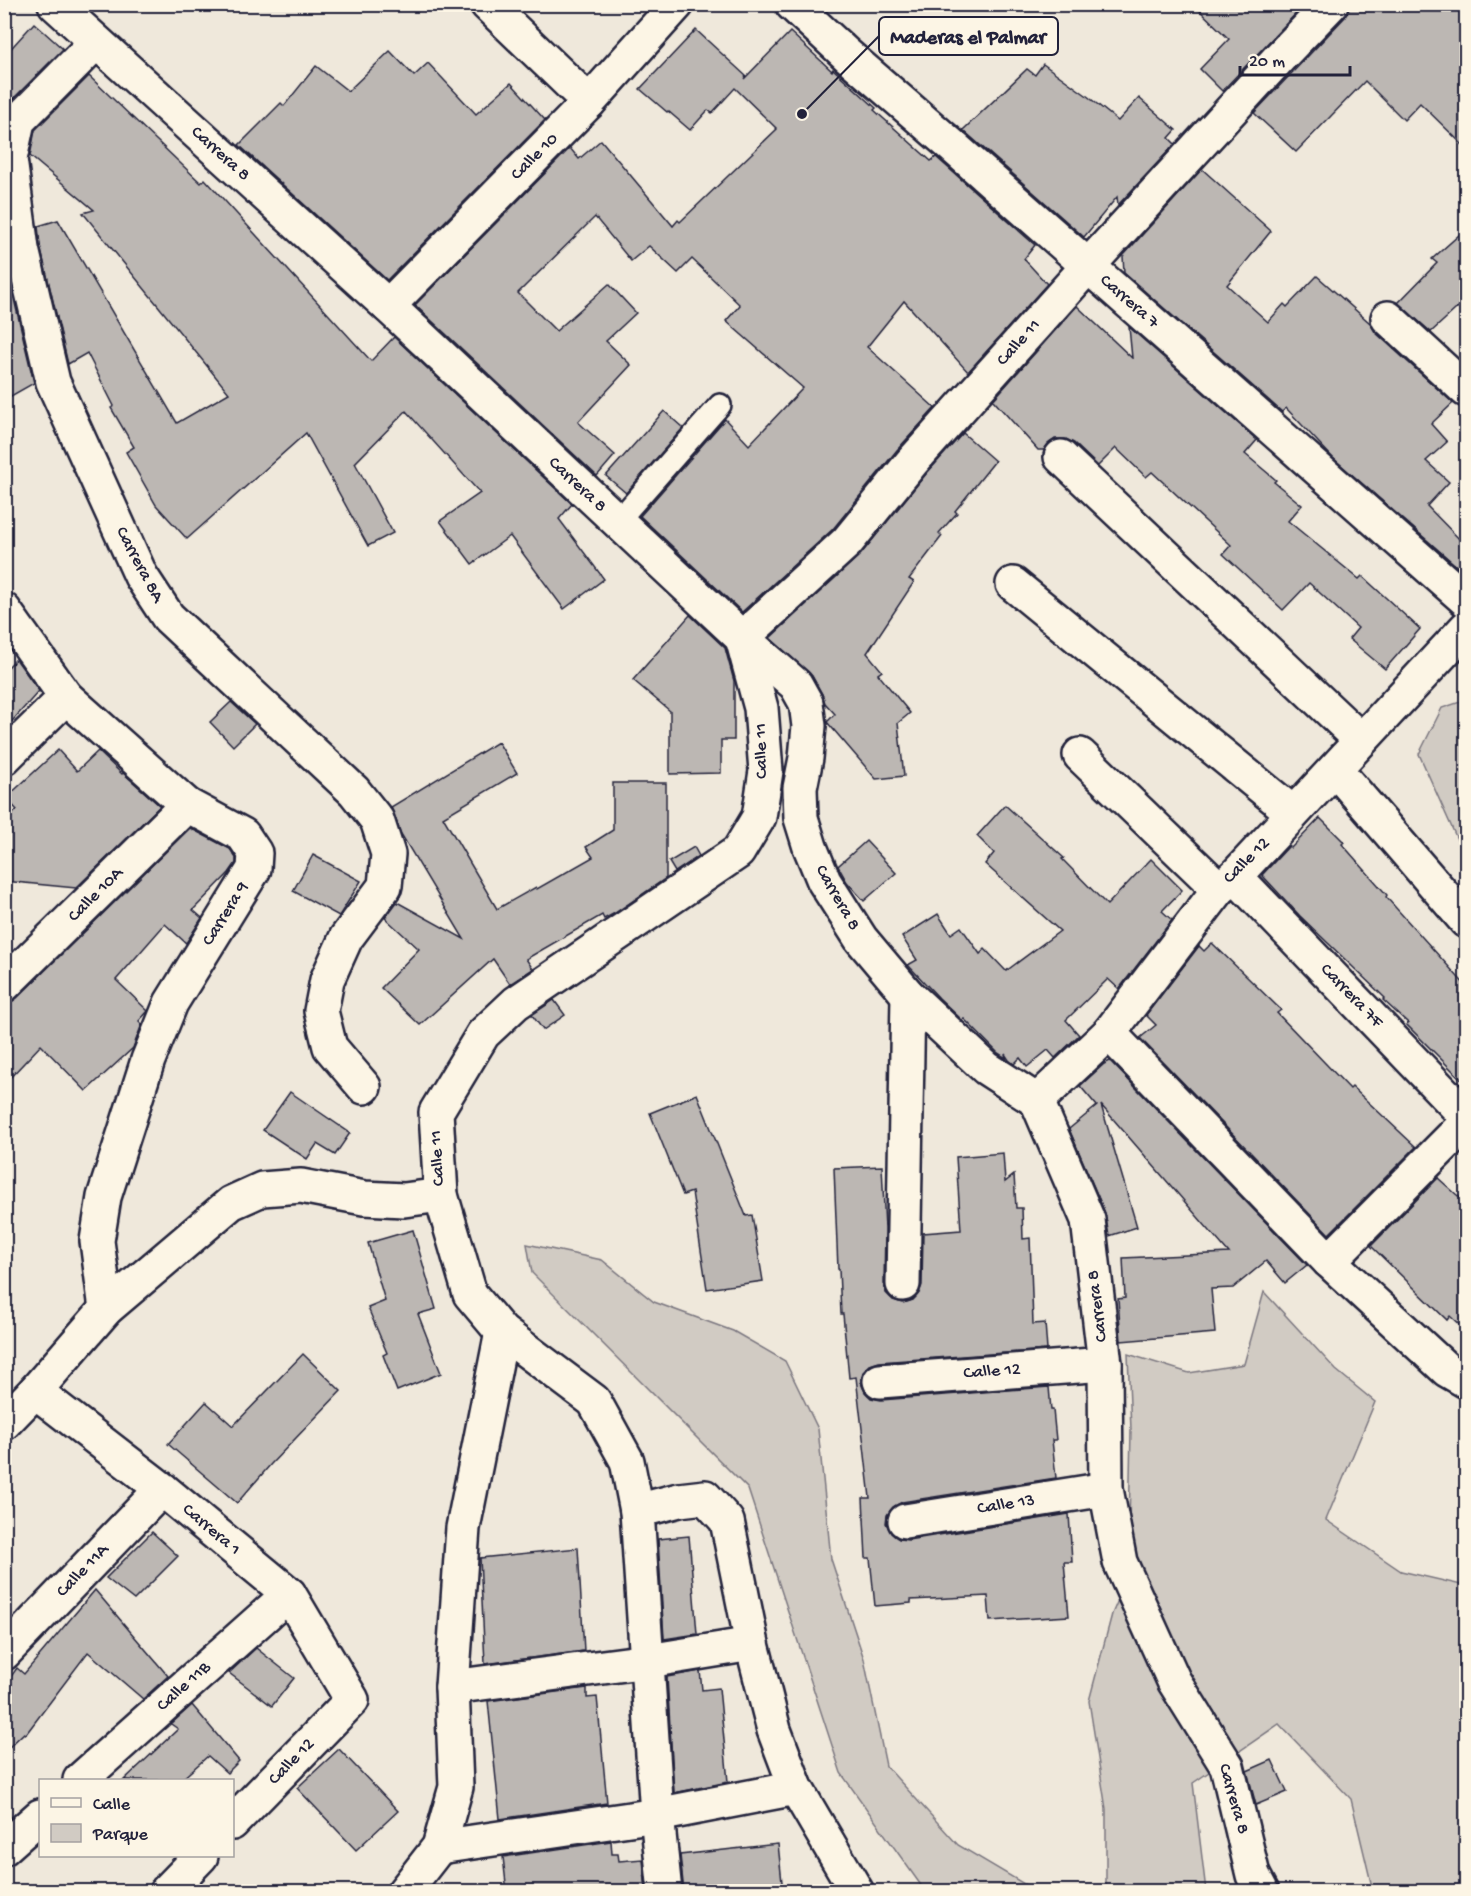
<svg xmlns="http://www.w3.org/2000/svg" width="1471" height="1896" font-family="'Gochi Hand',sans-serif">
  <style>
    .green { fill: #d1cbc3; stroke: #7a767f; stroke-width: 1.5 }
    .building { fill: #bcb7b3; stroke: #22223b; stroke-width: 1.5 }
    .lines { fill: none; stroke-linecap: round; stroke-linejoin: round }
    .lane-casing { stroke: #22223b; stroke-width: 26 }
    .street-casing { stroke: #22223b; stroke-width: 38 }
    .lane { stroke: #fcf5e5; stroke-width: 21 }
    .street { stroke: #fcf5e5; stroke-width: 33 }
    .labels { text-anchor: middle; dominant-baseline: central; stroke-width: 4.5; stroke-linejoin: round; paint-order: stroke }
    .street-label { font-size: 18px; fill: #22223b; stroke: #fcf5e5 }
    .leader { fill: none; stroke: #22223b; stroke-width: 2 }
    .callout-dot { fill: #22223b; stroke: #fcf5e5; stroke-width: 2 }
    .callout { fill: #fcf5e5; stroke: #22223b; stroke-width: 2 }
    .callout-label { font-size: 20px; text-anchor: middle; font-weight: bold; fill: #22223b }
  </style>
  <rect width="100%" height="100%" fill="#efe8db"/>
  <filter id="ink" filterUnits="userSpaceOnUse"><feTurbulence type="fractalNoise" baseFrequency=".0167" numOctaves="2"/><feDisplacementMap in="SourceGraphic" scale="12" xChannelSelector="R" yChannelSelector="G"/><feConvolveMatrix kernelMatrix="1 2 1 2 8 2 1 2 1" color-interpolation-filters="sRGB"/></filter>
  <g filter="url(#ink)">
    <g class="green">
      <polygon points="1466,700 1466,851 1461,848 1419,754 1442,708"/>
      <polygon points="527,1244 602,1260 654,1302 733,1331 785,1361 818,1429 831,1559 864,1659 886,1766 958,1845 1034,1890 1106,1889 1106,1809 1089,1701 1112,1614 1128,1577 1131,1430 1128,1354 1189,1373 1244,1364 1264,1292 1336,1370 1375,1402 1326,1520 1401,1571 1466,1586 1466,1891 1373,1891 1351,1799 1279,1724 1193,1783 1206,1891 925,1891 841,1773 748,1489 532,1273"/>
    </g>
    <g class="building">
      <polygon points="1193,4 1305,4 1222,91 1200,69 1229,39"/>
      <polygon points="1349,4 1467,4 1467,149 1420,103 1404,120 1365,81 1296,152 1254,113 1345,17 1349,9"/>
      <polygon points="34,23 63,49 4,108 4,56"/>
      <polygon points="696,30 746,76 744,79 790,32 832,71 833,69 876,108 874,110 931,161 936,157 1035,245 1024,259 1047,284 968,372 904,301 867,347 935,408 897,450 833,529 742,612 640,516 725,419 749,445 803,388 726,321 740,305 692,259 678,273 649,246 631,261 595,217 518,293 556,331 609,284 636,313 606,341 631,365 578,422 615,455 597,476 415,305 570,148 579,159 601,140 673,226 678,220 680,222 777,129 735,88 712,113 708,110 690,130 668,111 667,112 640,89"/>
      <polygon points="390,51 414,76 428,63 476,114 511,83 545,120 387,280 239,145 281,103 284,106 316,66 348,91"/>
      <polygon points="1043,64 1086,95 1118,121 1139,98 1176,130 1169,138 1175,144 1118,205 1117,197 1084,237 963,130 1027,69 1035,75"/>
      <polygon points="89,76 201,183 205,179 371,361 394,337 572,504 559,519 604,579 564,609 510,536 472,564 440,521 480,493 406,411 355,463 393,533 368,546 306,433 187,539 156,505 126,452 134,447 111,408 114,406 87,353 68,364 40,246 38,226 58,220 177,423 229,393 83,213 94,210 30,156 35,130"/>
      <polygon points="1202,169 1271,231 1227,285 1268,322 1284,304 1287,307 1317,276 1370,323 1375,332 1453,403 1431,424 1447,442 1426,461 1449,482 1427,506 1467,547 1467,575 1333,458 1286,408 1282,412 1124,273 1123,256"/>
      <polygon points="1467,228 1467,299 1431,332 1398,303 1437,263 1432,259"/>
      <polygon points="4,257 34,383 4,400"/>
      <polygon points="1077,306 1132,358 1129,327 1257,440 1245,454 1276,480 1274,482 1302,505 1288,521 1359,579 1362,576 1420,629 1385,669 1349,639 1358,628 1309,583 1283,610 1223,554 1231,545 1152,472 1146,477 1116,448 1098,466 1074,443 1066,439 1055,439 1048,444 1044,450 1038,450 993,400"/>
      <polygon points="664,411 683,428 626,493 606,476"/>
      <polygon points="963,433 995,461 955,511 957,513 939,533 942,536 909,579 914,582 867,653 882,671 878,674 910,713 898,723 904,776 876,779 827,722 835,714 825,703 822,694 812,676 770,638 861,554 926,474"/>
      <polygon points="690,615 725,648 734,681 734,740 721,740 721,773 670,774 670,711 633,680"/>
      <polygon points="16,659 39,691 4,730 4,671"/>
      <polygon points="231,702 255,724 233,746 210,722"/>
      <polygon points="498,742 517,773 443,817 497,909 536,887 537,889 593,857 586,847 613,830 613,783 666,783 666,878 615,913 604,919 602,915 526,959 533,969 510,984 493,959 420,1025 381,988 419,949 385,918 397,902 464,939 401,834 391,807"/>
      <polygon points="58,750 77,771 98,751 122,774 123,773 160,806 76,888 4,881 4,822 17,810 6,798"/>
      <polygon points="1005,805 1064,858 1062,859 1107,905 1151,859 1182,890 1162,911 1172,920 1119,989 1108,979 1066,1020 1079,1035 1055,1058 1048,1050 1027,1067 1020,1058 1014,1064 1009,1060 1005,1054 1006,1058 998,1053 964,1019 962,1020 939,998 908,965 917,960 902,937 938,914 951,934 961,927 980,954 985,949 1006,971 1060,931 985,864 994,853 977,836"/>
      <polygon points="1320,818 1344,842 1342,844 1387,895 1386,897 1467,987 1467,1085 1407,1025 1408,1023 1383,1000 1385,998 1300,916 1262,875 1289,846 1291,848"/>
      <polygon points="190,828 230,849 236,858 236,863 229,873 193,910 202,918 186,943 165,924 116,980 148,1011 139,1021 142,1024 133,1048 86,1091 41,1045 4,1084 4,1008 17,998"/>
      <polygon points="866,841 896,873 864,901 847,882 838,866"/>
      <polygon points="694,847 699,856 675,872 669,862"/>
      <polygon points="313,855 361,881 339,916 293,891"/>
      <polygon points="1212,943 1281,1010 1277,1013 1350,1089 1352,1087 1416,1147 1329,1234 1140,1038 1156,1025 1146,1015 1199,946 1204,951"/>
      <polygon points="554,1000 565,1015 543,1030 532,1015"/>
      <polygon points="1110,1061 1307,1265 1285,1283 1266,1261 1233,1288 1211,1289 1215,1333 1121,1341 1118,1299 1125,1298 1123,1258 1229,1253 1101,1105 1137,1227 1109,1236 1105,1213 1069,1129 1097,1106 1080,1086 1104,1064"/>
      <polygon points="290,1092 350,1133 335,1155 317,1144 307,1159 263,1130"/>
      <polygon points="697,1094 746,1216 752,1215 763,1281 707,1289 692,1192 683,1195 650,1113"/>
      <polygon points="1003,1153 1005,1182 1014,1175 1016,1208 1022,1208 1023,1239 1030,1238 1033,1324 1045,1323 1047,1350 879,1362 870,1365 863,1372 861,1383 865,1392 871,1398 881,1400 1049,1387 1051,1410 1053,1410 1056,1440 1052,1440 1056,1478 902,1502 893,1507 887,1515 886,1523 891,1533 899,1539 908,1540 1069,1514 1072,1562 1064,1562 1069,1616 990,1621 988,1596 911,1600 911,1603 875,1606 870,1558 866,1558 863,1498 870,1498 856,1377 849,1378 843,1314 841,1314 839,1269 838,1269 834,1168 882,1166 885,1229 884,1284 886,1293 893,1300 903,1303 913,1300 919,1293 922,1285 923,1233 961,1230 956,1157"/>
      <polygon points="1438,1178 1467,1204 1467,1332 1450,1316 1447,1320 1371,1246"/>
      <polygon points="413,1230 436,1309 418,1314 441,1373 397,1391 383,1355 387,1353 368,1308 385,1301 368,1243"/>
      <polygon points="303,1354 341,1391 271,1464 237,1503 168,1444 206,1402 233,1426"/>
      <polygon points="152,1532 178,1556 134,1600 106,1578"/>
      <polygon points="689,1536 697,1634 664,1639 658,1539"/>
      <polygon points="578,1548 584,1651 485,1664 480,1558"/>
      <polygon points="95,1590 168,1676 143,1699 88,1652 26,1734 24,1733 4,1752 4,1686 17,1668 24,1674"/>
      <polygon points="256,1648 294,1678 272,1706 229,1673"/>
      <polygon points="700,1671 702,1690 719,1688 728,1782 674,1793 667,1677"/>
      <polygon points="587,1688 587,1698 597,1697 607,1803 500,1819 488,1701"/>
      <polygon points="192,1705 239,1761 227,1773 208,1756 181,1780 124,1780 178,1729 171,1724"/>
      <polygon points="339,1749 398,1811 356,1850 297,1788"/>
      <polygon points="1272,1760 1287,1792 1256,1805 1247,1771"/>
      <polygon points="611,1841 612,1854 618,1854 619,1861 643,1859 646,1892 507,1892 503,1857"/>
      <polygon points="778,1844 783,1892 684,1892 680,1855"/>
    </g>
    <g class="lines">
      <defs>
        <polyline id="lane" points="617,522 720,405"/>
        <g id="street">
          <polyline points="55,4 388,306 742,638 796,685 806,703 809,726 806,758 800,788 801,818 810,847 824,881 861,939 908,995 986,1068 1037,1101 1088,1220 1105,1364 1106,1489 1120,1562 1174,1681 1227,1766 1253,1875 1262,1892"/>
          <polyline points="487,4 589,102"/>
          <polyline points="792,4 847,55 950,144 1466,600"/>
          <polyline points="96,42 18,121 10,159 22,249 53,382 141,576 168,617 354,791 377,820 388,854 385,886 346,938 327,980 321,1011 330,1047 364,1087"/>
          <polyline points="388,306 589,102 677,4"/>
          <polyline points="1388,318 1466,390"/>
          <polyline points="1061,457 1361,740"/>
          <polyline points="1013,584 1293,813"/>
          <polyline points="4,610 66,697 187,805 243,835 255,853 254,869 171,1003 148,1060 104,1197 97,1241 106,1309"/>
          <polyline points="1080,755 1219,889"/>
          <polyline points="4,758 66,697"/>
          <polyline points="1335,769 1466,921"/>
          <polyline points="1235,876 1466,1116"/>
          <polyline points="4,985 187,805"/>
          <polyline points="1109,1033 1329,1261 1447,1370 1466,1381"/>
          <polyline points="1037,1101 1109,1033 1219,889 1235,876 1466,628"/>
          <polyline points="1329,1261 1466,1123"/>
          <polyline points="903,1284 908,995"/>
          <polyline points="880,1381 1105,1364"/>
          <polyline points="35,1391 162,1489 289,1594 352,1700 232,1823"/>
          <polyline points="4,1423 35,1391 106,1309 231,1203 262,1189 301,1186 364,1198 404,1200 441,1195"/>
          <polyline points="637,1511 679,1500 705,1497 727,1521 752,1644 774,1730 796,1788 857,1892"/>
          <polyline points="905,1521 1106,1489"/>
          <polyline points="4,1653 162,1489"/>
          <polyline points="452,1687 648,1661 752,1644"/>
          <polyline points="80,1780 289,1594"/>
          <polyline points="439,1847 657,1815 796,1788"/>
          <polyline points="4,1848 40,1816"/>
          <polyline points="166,1892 201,1856"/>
          <polyline points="404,1892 439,1847 456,1787 452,1687 463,1528 502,1332"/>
          <polyline points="665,1892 657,1815 637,1511 627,1461 594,1401 502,1332 470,1294 441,1195 436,1112 483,1034 516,1003 738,852 759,817 766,771 761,708 742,638 847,542 912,462 1088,266 1280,57 1331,4"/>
        </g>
      </defs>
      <use href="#lane" class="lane-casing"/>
      <use href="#street" class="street-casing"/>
      <use href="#lane" class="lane"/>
      <use href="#street" class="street"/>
    </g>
  </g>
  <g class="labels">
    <g class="street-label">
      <text transform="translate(220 154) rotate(42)">Carrera 8</text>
      <text transform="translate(535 157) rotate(-45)">Calle 10</text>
      <text transform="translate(1129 302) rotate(41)">Carrera 7</text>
      <text transform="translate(1019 343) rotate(-48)">Calle 11</text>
      <text transform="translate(577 485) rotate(43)">Carrera 8</text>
      <text transform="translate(139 565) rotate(62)">Carrera 8A</text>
      <text transform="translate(762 751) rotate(-91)">Calle 11</text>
      <text transform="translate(1247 861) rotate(-45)">Calle 12</text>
      <text transform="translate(96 895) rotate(-45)">Calle 10A</text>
      <text transform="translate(837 898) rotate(60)">Carrera 8</text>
      <text transform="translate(226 914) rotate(-58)">Carrera 9</text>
      <text transform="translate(1351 996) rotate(46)">Carrera 7F</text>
      <text transform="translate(438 1158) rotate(-93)">Calle 11</text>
      <text transform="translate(1098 1306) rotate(-97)">Carrera 8</text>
      <text transform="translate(992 1372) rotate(-4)">Calle 12</text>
      <text transform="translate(1006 1505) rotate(-9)">Calle 13</text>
      <text transform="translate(211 1530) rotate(40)">Carrera 1</text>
      <text transform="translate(83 1571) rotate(-46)">Calle 11A</text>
      <text transform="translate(184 1687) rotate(-42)">Calle 11B</text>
      <text transform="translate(292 1762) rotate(-46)">Calle 12</text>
      <text transform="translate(1233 1799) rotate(74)">Carrera 8</text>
    </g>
  </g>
  <path class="leader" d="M802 114L879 36"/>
  <circle class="callout-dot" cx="802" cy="114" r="6"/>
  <rect class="callout" x="879" y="17" width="179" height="38" rx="6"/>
  <g class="callout-label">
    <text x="968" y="43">Maderas el Palmar</text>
  </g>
  <rect width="1471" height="1896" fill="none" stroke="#fcf5e5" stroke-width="24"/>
  <rect x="12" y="12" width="1447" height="1872" fill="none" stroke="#22223b" stroke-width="2" filter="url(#ink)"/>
  <rect x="39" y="1779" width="195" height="78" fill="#fcf5e5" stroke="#a5a1a1" stroke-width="1.5"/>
  <rect x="51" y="1798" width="30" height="9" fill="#fcf5e5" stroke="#a5a1a1" stroke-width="1.5"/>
  <text x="93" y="1809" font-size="18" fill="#22223b">Calle</text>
  <rect x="51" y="1824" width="30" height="18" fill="#d1cbc3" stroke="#a5a1a1" stroke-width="1.5"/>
  <text x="93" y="1839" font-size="18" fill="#22223b">Parque</text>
  <path d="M1240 66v9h110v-9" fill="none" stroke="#22223b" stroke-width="3"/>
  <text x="1249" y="66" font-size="18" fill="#22223b" stroke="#fcf5e5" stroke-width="4.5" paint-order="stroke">20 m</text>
</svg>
